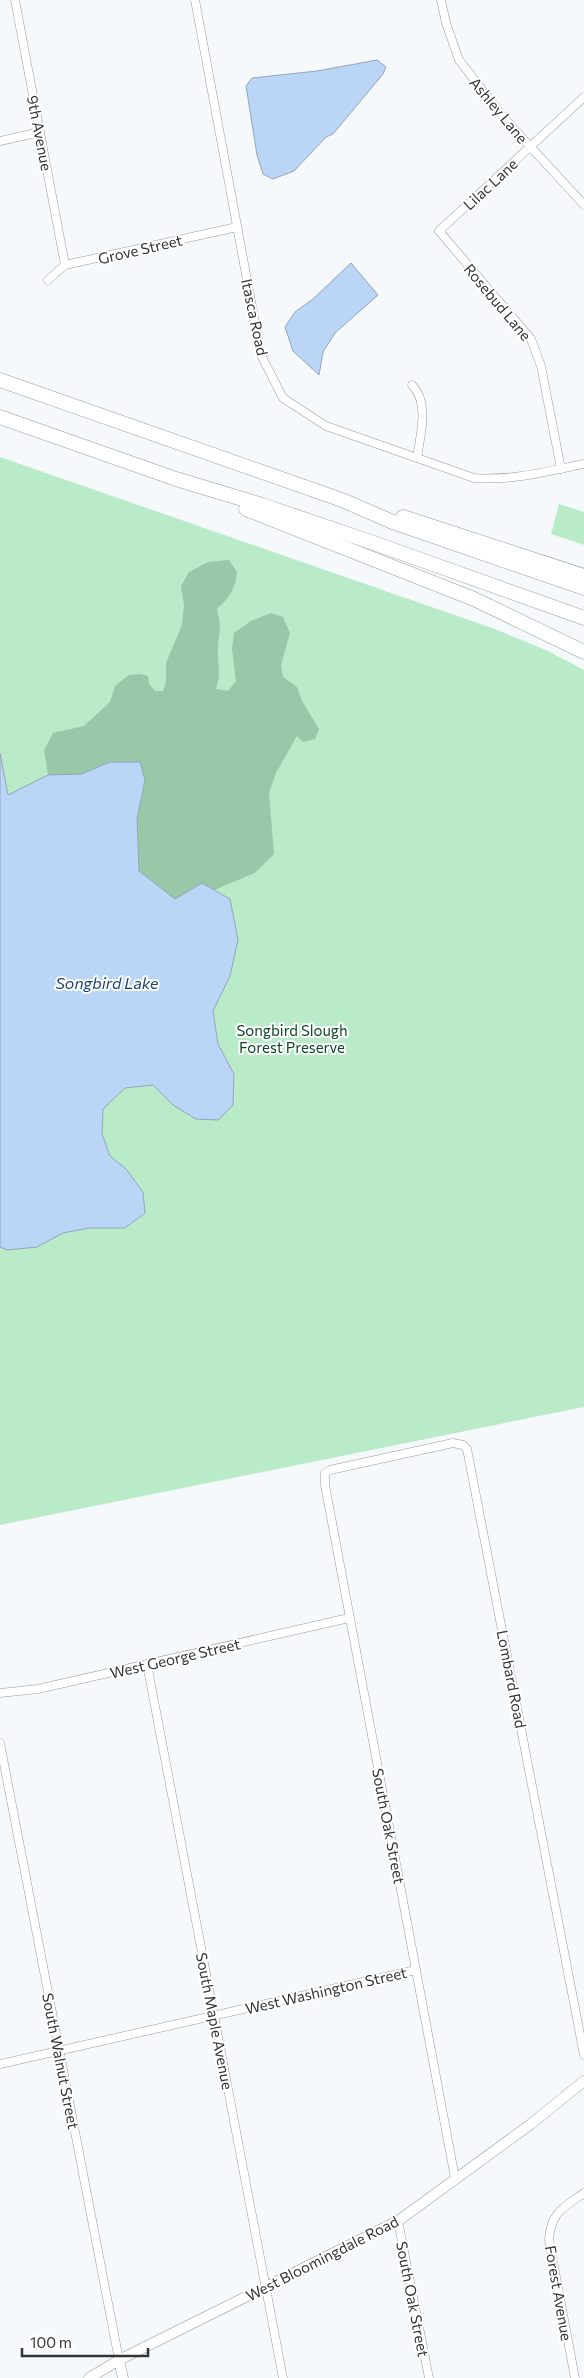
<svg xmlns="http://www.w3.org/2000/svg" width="584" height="2378" font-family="Commissioner,sans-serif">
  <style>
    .green { fill: #baebc9 }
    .forest { fill: #98c8a7 }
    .water { fill: #bbd5f7; stroke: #92a5bd }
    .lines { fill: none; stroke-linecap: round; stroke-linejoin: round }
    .minor-casing { stroke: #999b9e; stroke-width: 9 }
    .tertiary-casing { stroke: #999b9e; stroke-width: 11 }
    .motorway-casing { stroke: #999b9e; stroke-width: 15 }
    .minor { stroke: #fff; stroke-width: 8 }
    .tertiary { stroke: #fff; stroke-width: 10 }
    .motorway { stroke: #fff; stroke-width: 14 }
    .labels { text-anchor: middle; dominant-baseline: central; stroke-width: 4; stroke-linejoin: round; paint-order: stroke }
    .street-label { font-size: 15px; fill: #333435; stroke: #fff }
    .park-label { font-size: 15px; fill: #0d4728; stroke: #fff }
    .water-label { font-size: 16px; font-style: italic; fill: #1b4377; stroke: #fff }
  </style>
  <rect width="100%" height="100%" fill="#f6f9fc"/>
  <g class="green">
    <polygon points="0,457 492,628 546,650 584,670 584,1407 0,1525"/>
    <polygon points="559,504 584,512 584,545 551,534"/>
  </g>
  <path class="forest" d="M229,560L237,572C235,589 230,597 217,609C222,629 219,630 218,649C217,667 222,670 216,689L228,691L236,681L232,649L234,633L251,621L271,613L283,617L290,633L281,665L283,677L297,687L302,701L319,729L315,739L303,742L297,736L276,773L269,793L274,854L255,873L214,890L202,883L175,899L139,871L137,819L145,780L110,762L82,774L48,775L44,750L53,733L84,726L110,702L115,686L129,675L140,674L148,676L149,684L155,691H163L166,682V663L182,625L184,605L181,586L189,572L208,562Z"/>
  <g class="water">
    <polygon points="377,60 386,67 383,74 333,134 326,137 294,171 273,179 263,174 257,155 246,86 252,78 317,71"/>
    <polygon points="351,263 378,295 335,333 323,352 319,375 293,351 285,327 295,312 313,299"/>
    <polygon points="0,753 8,795 48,775 82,774 110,762 140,762 145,780 137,819 139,871 175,899 202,883 230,899 238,940 230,976 213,1011 218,1044 234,1074 233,1105 218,1120 196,1119 173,1105 153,1085 125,1088 103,1109 102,1134 110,1156 126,1169 143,1192 145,1213 125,1228 89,1228 63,1233 37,1247 7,1250 0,1247"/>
  </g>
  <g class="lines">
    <defs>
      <g id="minor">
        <polyline points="15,0 65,265"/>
        <path d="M195,0L261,355L283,398L326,426L474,478C512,481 548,471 584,464"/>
        <polyline points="441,0 446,23 459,60 504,118 584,205"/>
        <polyline points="0,141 40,132"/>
        <polyline points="48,280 65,265 237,227"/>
        <path d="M412,385C430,403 420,436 417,458"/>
        <polyline points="561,469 541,366 531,339 439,231 584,97"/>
        <polyline points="147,1664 283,2378"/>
        <polyline points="0,1693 38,1689 349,1618"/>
        <polyline points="0,1743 119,2360"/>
        <polyline points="0,2064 416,1970"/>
        <polyline points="455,2178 325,1485 325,1473 330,1470 453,1443 463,1445 467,1449 584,2055"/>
        <polyline points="398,2221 429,2378"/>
        <path d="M575,2378L549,2240C551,2212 563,2208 584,2193"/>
      </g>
      <g id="tertiary">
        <polyline points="119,2360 123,2378"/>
        <polyline points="89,2378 119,2360 398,2221 531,2124 584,2081"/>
      </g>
      <g id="motorway">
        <polyline points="0,380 342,500 395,523 584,588"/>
        <polyline points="0,417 176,479 262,505 368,541 584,618"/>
        <polyline points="246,509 474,599 584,652"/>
        <polyline points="403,517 584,576"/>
      </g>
    </defs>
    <use href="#minor" class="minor-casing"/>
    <use href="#tertiary" class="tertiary-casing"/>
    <use href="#motorway" class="motorway-casing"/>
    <use href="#minor" class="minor"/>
    <use href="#tertiary" class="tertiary"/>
    <use href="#motorway" class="motorway"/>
  </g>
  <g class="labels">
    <g class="street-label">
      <text transform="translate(499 110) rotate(50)">Ashley Lane</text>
      <text transform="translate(40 133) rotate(79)">9th Avenue</text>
      <text transform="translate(490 184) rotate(-43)">Lilac Lane</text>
      <text transform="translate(140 249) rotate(-13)">Grove Street</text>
      <text transform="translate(498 302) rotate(50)">Rosebud Lane</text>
      <text transform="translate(255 317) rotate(78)">Itasca Road</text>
      <text transform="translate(175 1658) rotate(-13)">West George Street</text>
      <text transform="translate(512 1679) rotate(79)">Lombard Road</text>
      <text transform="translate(389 1826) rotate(79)">South Oak Street</text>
      <text transform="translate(326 1990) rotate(-13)">West Washington Street</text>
      <text transform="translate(215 2021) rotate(79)">South Maple Avenue</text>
      <text transform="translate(61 2061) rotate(79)">South Walnut Street</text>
      <text transform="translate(322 2258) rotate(-27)">West Bloomingdale Road</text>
      <text transform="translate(559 2293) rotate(80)">Forest Avenue</text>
      <text transform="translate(413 2299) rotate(79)">South Oak Street</text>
    </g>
    <g class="park-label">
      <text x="292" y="1030">Songbird Slough<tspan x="292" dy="17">Forest Preserve</tspan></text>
    </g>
    <g class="water-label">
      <text x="107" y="982">Songbird Lake</text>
    </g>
  </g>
  <path d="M22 2348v8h126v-8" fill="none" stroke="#333435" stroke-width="2.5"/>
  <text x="30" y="2348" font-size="15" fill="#333435" stroke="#ffffff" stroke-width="4" paint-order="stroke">100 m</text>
</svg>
